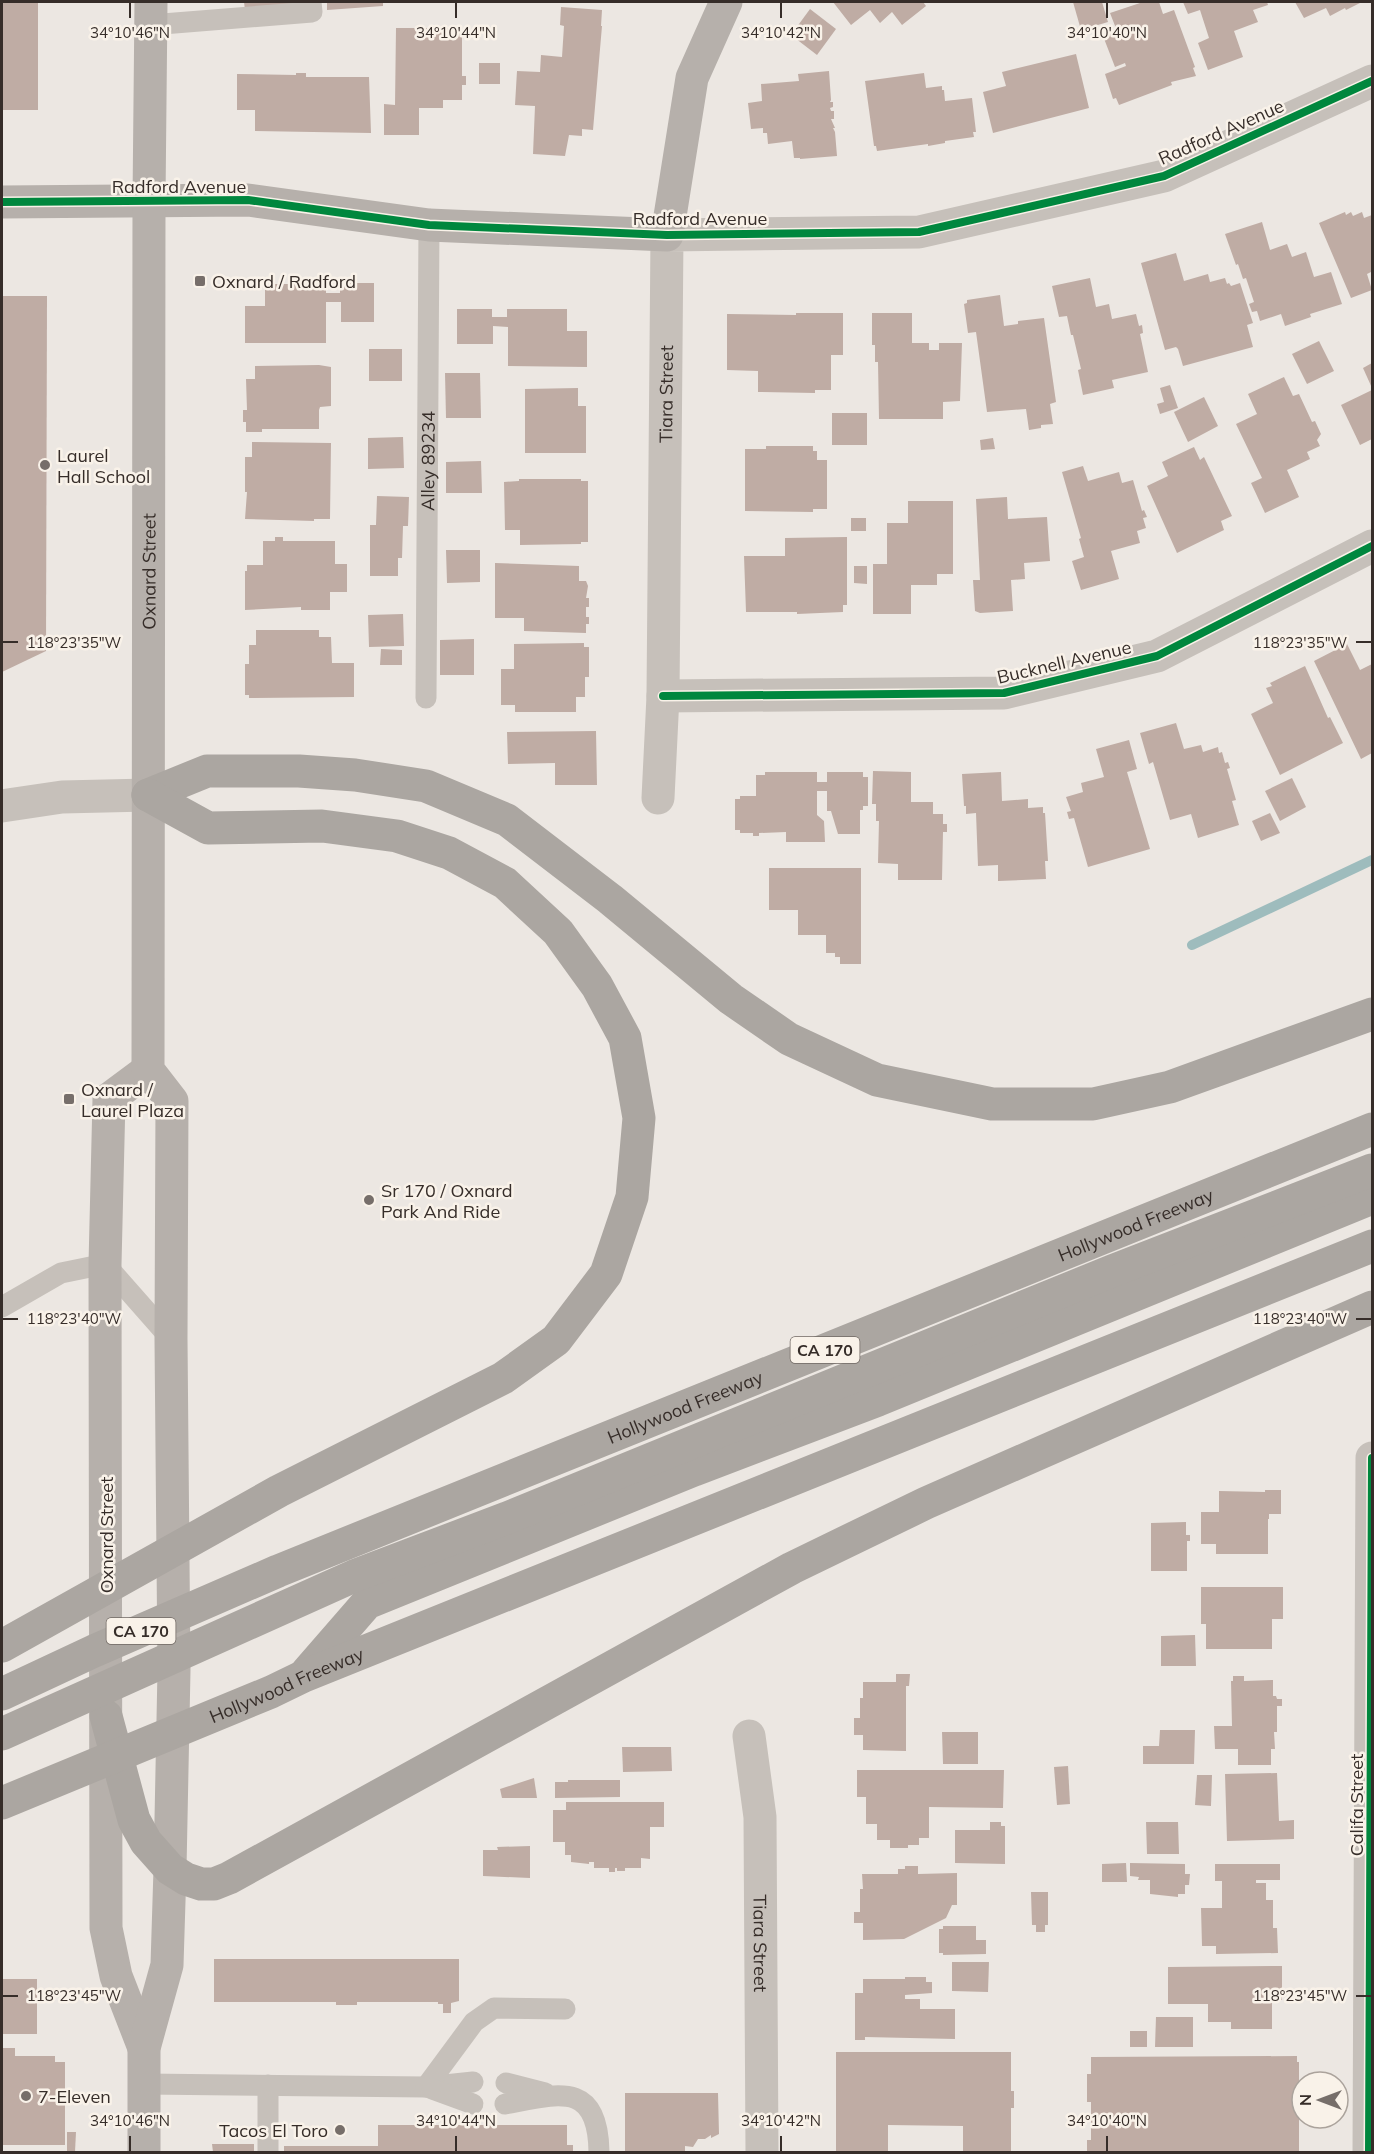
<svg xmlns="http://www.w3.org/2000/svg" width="1374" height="2154" font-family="Mulish,sans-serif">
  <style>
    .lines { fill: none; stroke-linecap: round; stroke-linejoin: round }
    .stream { stroke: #9ebcbd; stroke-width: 10 }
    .building { fill: #bfaca4 }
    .lane { stroke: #c6c0ba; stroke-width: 21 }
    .street { stroke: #c6c0ba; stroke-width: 33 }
    .secondary { stroke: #b6b0ab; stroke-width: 33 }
    .highway { stroke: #aba6a1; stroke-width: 33 }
    .cycleway-casing { stroke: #f9f2e9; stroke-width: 11 }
    .cycleway { stroke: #00873e; stroke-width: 8 }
    .ticks { fill: none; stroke: #362d29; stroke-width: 2 }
    .poi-dot { fill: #766e6a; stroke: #f9f2e9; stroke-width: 2 }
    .labels { text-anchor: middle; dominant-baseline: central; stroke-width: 5; stroke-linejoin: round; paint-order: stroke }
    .shield { fill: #f9f2e9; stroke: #706863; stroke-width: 1.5 }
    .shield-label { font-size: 16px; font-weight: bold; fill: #362d29 }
    .street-label { font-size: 18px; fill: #362d29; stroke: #f9f2e9 }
    .poi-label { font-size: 18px; fill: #362d29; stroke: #f9f2e9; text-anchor: start }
    .ticks-label { font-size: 15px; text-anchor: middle; fill: #362d29; stroke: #f9f2e9; stroke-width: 5; stroke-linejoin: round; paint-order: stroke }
  </style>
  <rect width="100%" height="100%" fill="#ece7e2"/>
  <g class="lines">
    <polyline class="stream" points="1192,945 1372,860"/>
  </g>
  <g class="building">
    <rect x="2" y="2" width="36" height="108"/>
    <polygon points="244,2 295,2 295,6 245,10"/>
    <polygon points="327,2 383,2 383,6 327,10"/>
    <polygon points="833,2 923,2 926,6 902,25 892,12 880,23 870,10 851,25"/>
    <polygon points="1073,2 1102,2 1108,22 1081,30"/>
    <polygon points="1143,2 1159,2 1163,14 1174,10 1195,67 1193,68 1196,76 1171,82 1172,85 1119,105 1116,98 1113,99 1105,74 1126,66 1125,63 1115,67 1103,36 1117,31 1110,13"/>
    <polygon points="1183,2 1267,2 1268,5 1253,10 1258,22 1234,31 1243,57 1208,70 1198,43 1209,38 1200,10 1188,14"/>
    <polygon points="1295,2 1362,2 1346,10 1345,8 1330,16 1326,8 1304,18"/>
    <polygon points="561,7 602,10 601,26 602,26 593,130 582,129 582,136 569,135 565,156 533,154 535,106 515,105 517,71 540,72 541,55 562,57 564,26 560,25"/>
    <polygon points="810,9 836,29 817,55 791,35"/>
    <polygon points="396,28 462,28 462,76 466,76 466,85 462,85 462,100 443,100 443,108 419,108 419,135 384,135 384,104 395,105"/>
    <polygon points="1076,54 1089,108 993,133 983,92 1006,86 1002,72"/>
    <rect x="479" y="63" width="21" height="21"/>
    <polygon points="829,71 831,100 830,102 833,102 833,107 830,108 831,111 834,111 834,119 831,119 835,128 833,128 835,132 837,156 800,159 800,158 794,158 792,141 768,144 767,133 763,133 763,128 751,129 748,103 762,101 761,84 799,81 798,74"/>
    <polygon points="296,73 306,73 306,77 369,77 371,133 255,131 255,110 237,110 237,74 296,75"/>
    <polygon points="924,73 926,88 942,86 942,90 944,90 945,101 972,98 976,132 973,132 974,137 945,141 945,143 928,146 928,144 877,151 876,146 874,146 865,81"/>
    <polygon points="1345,212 1346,215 1351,212 1353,216 1362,212 1364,218 1372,215 1372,277 1371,272 1367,274 1372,290 1351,298 1319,223"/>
    <polygon points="1262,222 1270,250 1287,244 1292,257 1306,252 1314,277 1331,272 1342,304 1310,314 1311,317 1285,326 1281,314 1260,321 1257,311 1252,312 1249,304 1254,302 1246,278 1243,279 1238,264 1236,265 1225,234"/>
    <polygon points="1176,253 1184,281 1208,274 1210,282 1225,278 1227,284 1229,283 1231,286 1240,283 1253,323 1247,325 1253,347 1183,366 1178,349 1176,347 1165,350 1141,263"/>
    <polygon points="1090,278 1096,307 1109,304 1112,319 1136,314 1139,326 1142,325 1143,333 1140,334 1148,372 1112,380 1114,388 1083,395 1078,370 1081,369 1073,335 1071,335 1067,316 1059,317 1052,286"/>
    <polygon points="340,283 374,283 374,322 341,322 341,302 326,302 326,343 245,343 245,306 265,306 265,284 326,284 326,293 340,293"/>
    <polygon points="1000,295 1004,326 1018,324 1018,321 1044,318 1056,402 1050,404 1053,424 1041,425 1041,428 1029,430 1026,409 987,412 976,332 968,333 964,304 967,303 967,300"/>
    <polygon points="2,296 47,296 46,651 2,672"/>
    <polygon points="457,309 492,309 492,317 507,317 507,309 567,309 567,331 587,331 587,367 508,366 508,327 493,326 493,344 457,344"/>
    <polygon points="796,313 843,313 843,355 831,355 831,390 815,390 815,393 758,392 758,371 727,370 727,314 796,315"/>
    <polygon points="872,313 912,313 912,343 929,343 929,350 939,350 939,343 962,343 960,401 943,402 943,419 879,419 878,362 875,362 875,345 872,345"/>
    <polygon points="1319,341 1334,371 1307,384 1292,354"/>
    <rect x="369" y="349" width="33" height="32"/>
    <polygon points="1372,363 1372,388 1363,368"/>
    <polygon points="319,365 331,367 331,406 320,407 319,410 319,429 262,429 262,432 246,432 246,422 243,422 243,410 247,410 246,379 255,379 255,366"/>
    <polygon points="445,373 480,373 481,418 446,418"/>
    <polygon points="1284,377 1293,396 1299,394 1312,422 1315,421 1321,434 1317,440 1320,446 1307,452 1310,459 1287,470 1299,497 1265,513 1251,483 1262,478 1236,424 1257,414 1248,394"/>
    <polygon points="1170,385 1178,408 1160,414 1157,404 1164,402 1160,388"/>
    <polygon points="578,388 578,406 586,406 586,453 525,453 525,389"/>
    <polygon points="1372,390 1372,439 1360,445 1341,405"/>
    <polygon points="1204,397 1218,426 1188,442 1174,412"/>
    <rect x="832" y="413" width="35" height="32"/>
    <polygon points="403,437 404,468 368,469 368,438"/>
    <polygon points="993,438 995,449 981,450 980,440"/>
    <polygon points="252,442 331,443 330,519 314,519 314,521 245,519 247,492 245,492 245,457 252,457"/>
    <polygon points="766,446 813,446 813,451 817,451 817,460 827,460 827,509 813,509 813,512 745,511 745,449 766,449"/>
    <polygon points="1194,447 1200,460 1204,457 1232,516 1221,521 1224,530 1177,553 1147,486 1168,476 1162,462"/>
    <polygon points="481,461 482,493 446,493 446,462"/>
    <polygon points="1083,466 1088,481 1119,472 1122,483 1133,480 1142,511 1144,510 1147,517 1143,518 1146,528 1137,531 1140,543 1111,551 1119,579 1081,590 1072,561 1084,557 1079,539 1081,538 1062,472"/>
    <polygon points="519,479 581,479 581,481 588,481 588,542 581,542 581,544 520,545 520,530 505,530 504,482 519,481"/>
    <polygon points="377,496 409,497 408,526 403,526 402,558 398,558 398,576 370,576 370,525 376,525"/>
    <polygon points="1007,497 1008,519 1047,517 1050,561 1024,563 1025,579 1011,580 1013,611 980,613 975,611 973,580 980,580 976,499"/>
    <polygon points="908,501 953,501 953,574 937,574 937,585 911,585 911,614 873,614 873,564 887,564 887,523 908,523"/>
    <rect x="851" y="518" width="15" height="13"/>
    <polygon points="275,537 283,537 283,541 335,541 335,564 347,564 347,592 330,592 330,610 301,610 301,607 245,610 245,571 247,571 247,565 263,565 263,541 275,541"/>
    <polygon points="847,537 847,605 843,605 843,612 797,614 797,612 746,612 744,556 785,556 785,538"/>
    <polygon points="446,550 480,550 480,582 447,583"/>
    <polygon points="495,563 579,566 579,581 586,581 588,586 586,598 589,598 589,607 586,607 586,617 589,617 589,624 586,624 586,633 524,631 524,618 495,618"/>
    <polygon points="854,566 867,566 867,584 854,583"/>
    <polygon points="403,614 404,646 369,647 368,615"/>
    <polygon points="256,630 319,630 319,637 331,637 332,663 354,663 354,697 249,698 249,695 245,695 245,664 249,664 249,645 256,645"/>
    <polygon points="474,639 474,675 440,675 440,640"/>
    <polygon points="584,643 584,647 589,647 589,677 585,677 585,697 576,697 576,712 515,712 515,705 501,705 501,669 514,669 514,644"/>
    <polygon points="1347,644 1360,670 1372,664 1372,753 1361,759 1314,661"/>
    <polygon points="381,649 402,650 402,665 380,665"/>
    <polygon points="1305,666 1328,718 1330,717 1343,743 1280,775 1251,714 1273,703 1266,688 1272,686 1270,683"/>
    <polygon points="1176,723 1184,749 1201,745 1203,752 1218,747 1219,753 1222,752 1225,763 1228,762 1230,768 1227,769 1236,800 1232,801 1239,825 1198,838 1191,814 1170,820 1153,762 1149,764 1140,733"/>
    <polygon points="596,731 597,785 555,785 555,763 508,764 507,732"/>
    <polygon points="1129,740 1137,769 1127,772 1150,849 1088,867 1074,818 1069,819 1067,812 1071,811 1066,797 1083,792 1081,783 1104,777 1096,749"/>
    <polygon points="873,771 911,772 911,802 933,802 933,814 943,814 943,824 947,824 947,832 943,832 942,880 898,880 898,864 878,863 879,821 876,821 876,804 872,804"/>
    <polygon points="765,772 817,772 817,782 827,782 827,772 863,772 863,777 868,777 868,806 863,806 863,810 860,810 860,834 838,834 831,811 827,811 827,791 817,791 817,815 824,821 825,842 786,842 786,832 759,833 759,836 753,836 753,833 740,833 740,830 735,830 735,799 740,799 740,796 756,796 756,775 765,775"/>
    <polygon points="1001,772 1002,801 1028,799 1028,808 1043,807 1043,813 1045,813 1048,861 1045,861 1046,879 998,881 998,865 978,866 976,813 966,814 966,806 964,806 962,774"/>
    <polygon points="1292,778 1306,807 1280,821 1265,791"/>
    <polygon points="1270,813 1280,833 1261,841 1252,821"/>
    <polygon points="769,868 861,868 861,964 840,964 840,957 835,957 835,953 826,953 826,935 798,935 798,910 769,910"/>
    <polygon points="1265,1490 1281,1490 1281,1514 1269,1514 1269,1519 1268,1519 1268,1554 1216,1554 1216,1544 1201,1544 1201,1512 1219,1512 1219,1491 1265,1492"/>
    <polygon points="1186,1522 1186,1535 1190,1535 1190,1541 1187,1541 1187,1571 1151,1571 1151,1523"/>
    <polygon points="1201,1587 1283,1587 1283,1619 1272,1619 1272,1649 1206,1649 1206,1624 1201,1624"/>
    <polygon points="1195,1635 1196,1666 1161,1666 1161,1636"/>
    <polygon points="896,1674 910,1674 909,1686 906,1686 906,1751 863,1750 863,1735 854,1735 854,1718 860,1718 860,1698 863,1698 863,1682 896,1682"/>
    <polygon points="1233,1676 1244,1676 1244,1681 1273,1680 1273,1696 1276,1696 1277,1699 1282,1699 1282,1706 1277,1706 1277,1732 1274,1732 1275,1749 1271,1749 1271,1765 1238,1765 1238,1749 1215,1749 1214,1726 1232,1726 1231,1681 1233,1681"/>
    <polygon points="1160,1730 1195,1730 1194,1764 1143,1764 1143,1746 1159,1746"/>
    <polygon points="942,1732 978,1732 978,1764 943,1764"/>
    <polygon points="622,1747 671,1747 672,1771 623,1772"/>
    <polygon points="1068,1766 1070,1804 1057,1805 1054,1767"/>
    <polygon points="857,1770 1004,1770 1003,1808 929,1807 929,1838 919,1838 919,1845 908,1845 908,1848 890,1848 890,1840 877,1840 877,1824 866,1824 866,1797 857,1797"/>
    <polygon points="1277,1773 1279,1821 1294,1820 1294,1839 1227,1841 1225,1774"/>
    <polygon points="1197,1775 1212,1775 1211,1806 1195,1805"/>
    <polygon points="534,1778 537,1798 502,1798 500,1789"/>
    <polygon points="568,1780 620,1780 620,1797 555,1798 555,1782 568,1782"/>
    <polygon points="566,1802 664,1802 664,1827 650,1827 650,1859 641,1858 641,1868 625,1868 625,1871 617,1871 617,1868 615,1868 615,1872 609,1872 609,1868 594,1868 594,1862 589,1862 589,1864 571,1862 571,1855 565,1855 565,1842 553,1842 553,1810 566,1810"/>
    <polygon points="990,1822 1001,1822 1001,1826 1005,1826 1005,1864 955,1863 955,1830 990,1830"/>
    <polygon points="1146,1822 1178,1822 1179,1854 1147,1854"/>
    <polygon points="530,1846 530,1878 483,1876 483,1850 498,1850 497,1847"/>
    <polygon points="1126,1863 1127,1882 1102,1882 1102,1864"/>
    <polygon points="1130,1863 1185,1864 1185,1874 1190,1874 1189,1885 1185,1885 1185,1894 1178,1894 1178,1897 1150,1894 1150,1880 1138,1880 1139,1877 1130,1876"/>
    <polygon points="1215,1864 1280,1864 1280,1880 1256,1880 1256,1883 1266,1883 1266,1900 1273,1900 1273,1928 1277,1928 1278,1953 1216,1954 1216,1946 1202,1946 1201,1908 1222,1908 1222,1881 1215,1881"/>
    <polygon points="905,1866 918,1866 918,1874 957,1873 957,1905 952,1905 946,1918 904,1939 863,1940 863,1923 854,1923 854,1912 860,1912 860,1889 863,1889 862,1874 898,1874 898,1869 905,1869"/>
    <polygon points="1031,1892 1048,1892 1048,1925 1045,1925 1045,1932 1036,1932 1036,1925 1032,1925"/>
    <polygon points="943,1926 976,1926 976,1940 986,1940 986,1954 943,1955 943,1953 939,1953 939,1929 943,1929"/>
    <polygon points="214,1959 459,1959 459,2001 451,2003 451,2013 443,2013 443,2004 438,2004 438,2002 357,2002 357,2005 336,2005 336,2002 214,2002"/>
    <polygon points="952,1962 989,1962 988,1992 952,1991"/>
    <polygon points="1282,1966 1282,2000 1272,2000 1272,2029 1231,2029 1231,2022 1208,2022 1208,2004 1168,2004 1168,1967"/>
    <polygon points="905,1977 926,1977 926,1982 932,1982 932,1993 905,1995 905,1999 920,1999 920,2009 955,2009 955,2039 865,2037 865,2040 855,2040 855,1993 863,1993 863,1979 905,1979"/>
    <rect x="2" y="1979" width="35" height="55"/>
    <polygon points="1156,2017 1193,2017 1193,2047 1155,2047"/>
    <rect x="1130" y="2031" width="17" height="16"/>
    <polygon points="2,2048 15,2048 15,2056 55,2056 55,2062 65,2062 65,2145 2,2145"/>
    <polygon points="836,2052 1011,2052 1011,2091 1014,2091 1014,2108 1011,2108 1011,2152 963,2152 963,2126 888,2125 888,2152 836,2152"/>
    <polygon points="1297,2056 1297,2062 1299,2062 1299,2152 1087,2152 1087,2140 1091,2140 1091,2102 1087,2102 1087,2074 1091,2074 1091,2057"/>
    <polygon points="625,2093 718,2093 719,2134 711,2138 711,2135 705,2139 698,2139 693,2147 685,2146 685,2152 625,2152"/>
    <polygon points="378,2125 567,2125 567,2145 573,2145 573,2152 284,2152 284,2146 378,2146"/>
    <polygon points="67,2132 76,2132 75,2152 67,2152"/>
    <polygon points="212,2144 254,2144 254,2152 213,2152"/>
  </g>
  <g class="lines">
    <g class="lane">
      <polyline points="150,25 312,12 311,2"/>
      <path id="s1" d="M426,698L429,225"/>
      <polyline points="2,1307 61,1273 105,1264 171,1339"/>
      <polyline points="506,2083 545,2093"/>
      <polyline points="145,2084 426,2087 473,2082"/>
      <polyline points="268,2085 268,2152"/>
      <polyline points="426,2087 474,2022 494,2008 565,2009"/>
      <polyline points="432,2089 473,2104"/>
      <path d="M505,2104C558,2094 598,2080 599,2152"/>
    </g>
    <g class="street">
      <polyline points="663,696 1004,693 1157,656 1372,546"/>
      <path id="s2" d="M658,798L663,696L667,235L919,232L1164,176L1372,81"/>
      <polyline points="2,806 62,797 148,795"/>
      <path id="s3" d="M749,1736L760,1817L762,2152"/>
      <polyline points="1369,2152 1372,1458"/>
    </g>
    <g class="secondary">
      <polyline points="2,202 248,200 429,225 667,235 692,78 726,2"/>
      <polyline points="144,2048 116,1976 106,1928 105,1264 109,1099 148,1070"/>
      <path id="s4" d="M144,2152V2048L167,1965L170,1869L174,1670L171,1339L172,1101L148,1070L149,200L151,2"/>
    </g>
    <g class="highway">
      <polyline points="148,795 207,771 299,771 355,775 426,786 507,820 610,899 731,999 789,1039 877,1080 992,1104 1093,1104 1170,1087 1372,1014"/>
      <polyline points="2,1646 279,1491 503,1378 556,1340 606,1274 632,1197 639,1118 625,1038 597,986 558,932 505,883 449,853 397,836 322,826 208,828 148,795"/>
      <polyline points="307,1672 367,1603 694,1470 878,1400 1372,1198"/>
      <path id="s5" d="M2,1694L94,1651L278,1571L1372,1129"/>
      <polyline points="106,1716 134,1820 146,1842 170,1869 186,1879 201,1884 214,1884 229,1878 792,1568 926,1503 1372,1307"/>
      <polyline points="2,1734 354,1576 507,1518 1112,1271 1372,1170"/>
      <path id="s6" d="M2,1803L271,1692L304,1676L1372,1246"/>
    </g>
    <defs>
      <g id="cycleway">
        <polyline points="2,202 248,200 429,225 667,235 919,232 1164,176 1372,81"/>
        <polyline points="663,696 1004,693 1157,656 1372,546"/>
        <polyline points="1369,2152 1372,1458"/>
      </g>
    </defs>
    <use href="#cycleway" class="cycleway-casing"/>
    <use href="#cycleway" class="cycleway"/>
  </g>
  <path class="ticks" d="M130,3V18M456,3V18M781,3V18M1107,3V18M3,642H18M1356,642H1371M3,1319H18M1356,1319H1371M3,1996H18M1356,1996H1371M130,2136V2151M456,2136V2151M781,2136V2151M1107,2136V2151"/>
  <g class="poi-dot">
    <rect x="194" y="275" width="12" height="12" rx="3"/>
    <circle cx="45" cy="465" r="6"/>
    <rect x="63" y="1093" width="12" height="12" rx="3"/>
    <circle cx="369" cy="1200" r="6"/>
    <circle cx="26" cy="2096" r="6"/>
    <circle cx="340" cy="2130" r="6"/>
  </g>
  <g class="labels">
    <g class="shield">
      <rect x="790.5" y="1337" width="69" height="26" rx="4.5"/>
      <rect x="106.5" y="1618" width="69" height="26" rx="4.5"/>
    </g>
    <g class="shield-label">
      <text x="825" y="1350">CA 170</text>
      <text x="141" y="1631">CA 170</text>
    </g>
    <g class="street-label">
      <text transform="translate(1221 132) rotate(-24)">Radford Avenue</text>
      <text x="179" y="186">Radford Avenue</text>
      <text x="700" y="218">Radford Avenue</text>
      <text stroke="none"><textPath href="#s2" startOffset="404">Tiara Street</textPath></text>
      <text stroke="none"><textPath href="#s1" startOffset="237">Alley 89234</textPath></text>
      <text stroke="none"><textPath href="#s4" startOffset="1592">Oxnard Street</textPath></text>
      <text transform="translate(1064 662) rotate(-13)">Bucknell Avenue</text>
      <text stroke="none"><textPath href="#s5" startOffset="1227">Hollywood Freeway</textPath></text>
      <text stroke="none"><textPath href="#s5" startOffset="741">Hollywood Freeway</textPath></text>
      <text transform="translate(106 1535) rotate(-90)">Oxnard Street</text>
      <text stroke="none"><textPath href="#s6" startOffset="308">Hollywood Freeway</textPath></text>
      <text transform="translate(1356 1805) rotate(-90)">Califa Street</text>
      <text stroke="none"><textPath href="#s3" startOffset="208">Tiara Street</textPath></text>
    </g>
    <g class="poi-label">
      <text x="212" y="281">Oxnard / Radford</text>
      <text x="57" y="455">Laurel<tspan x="57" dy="21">Hall School</tspan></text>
      <text x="81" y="1089">Oxnard /<tspan x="81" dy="21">Laurel Plaza</tspan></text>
      <text x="381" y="1190">Sr 170 / Oxnard<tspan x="381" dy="21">Park And Ride</tspan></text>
      <text x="38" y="2096">7-Eleven</text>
      <text x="328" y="2130" text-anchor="end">Tacos El Toro</text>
    </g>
  </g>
  <g class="ticks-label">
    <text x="130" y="38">34°10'46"N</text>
    <text x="456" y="38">34°10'44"N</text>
    <text x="781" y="38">34°10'42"N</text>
    <text x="1107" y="38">34°10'40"N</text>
    <text x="1300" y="648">118°23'35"W</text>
    <text x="74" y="648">118°23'35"W</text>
    <text x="1300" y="1324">118°23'40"W</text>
    <text x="74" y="1324">118°23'40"W</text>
    <text x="74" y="2001">118°23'45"W</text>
    <text x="1300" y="2001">118°23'45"W</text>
    <text x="130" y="2126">34°10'46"N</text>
    <text x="456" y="2126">34°10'44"N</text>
    <text x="781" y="2126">34°10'42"N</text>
    <text x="1107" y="2126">34°10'40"N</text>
  </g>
  <rect width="1374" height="2154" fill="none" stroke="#362d29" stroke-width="6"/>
  <g transform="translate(1320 2100) rotate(270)"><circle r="28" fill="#f9f2e9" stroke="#aba39c" stroke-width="1.5"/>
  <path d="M0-4.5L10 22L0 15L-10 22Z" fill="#766e6a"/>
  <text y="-9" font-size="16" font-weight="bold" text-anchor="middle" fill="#362d29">N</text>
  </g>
</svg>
